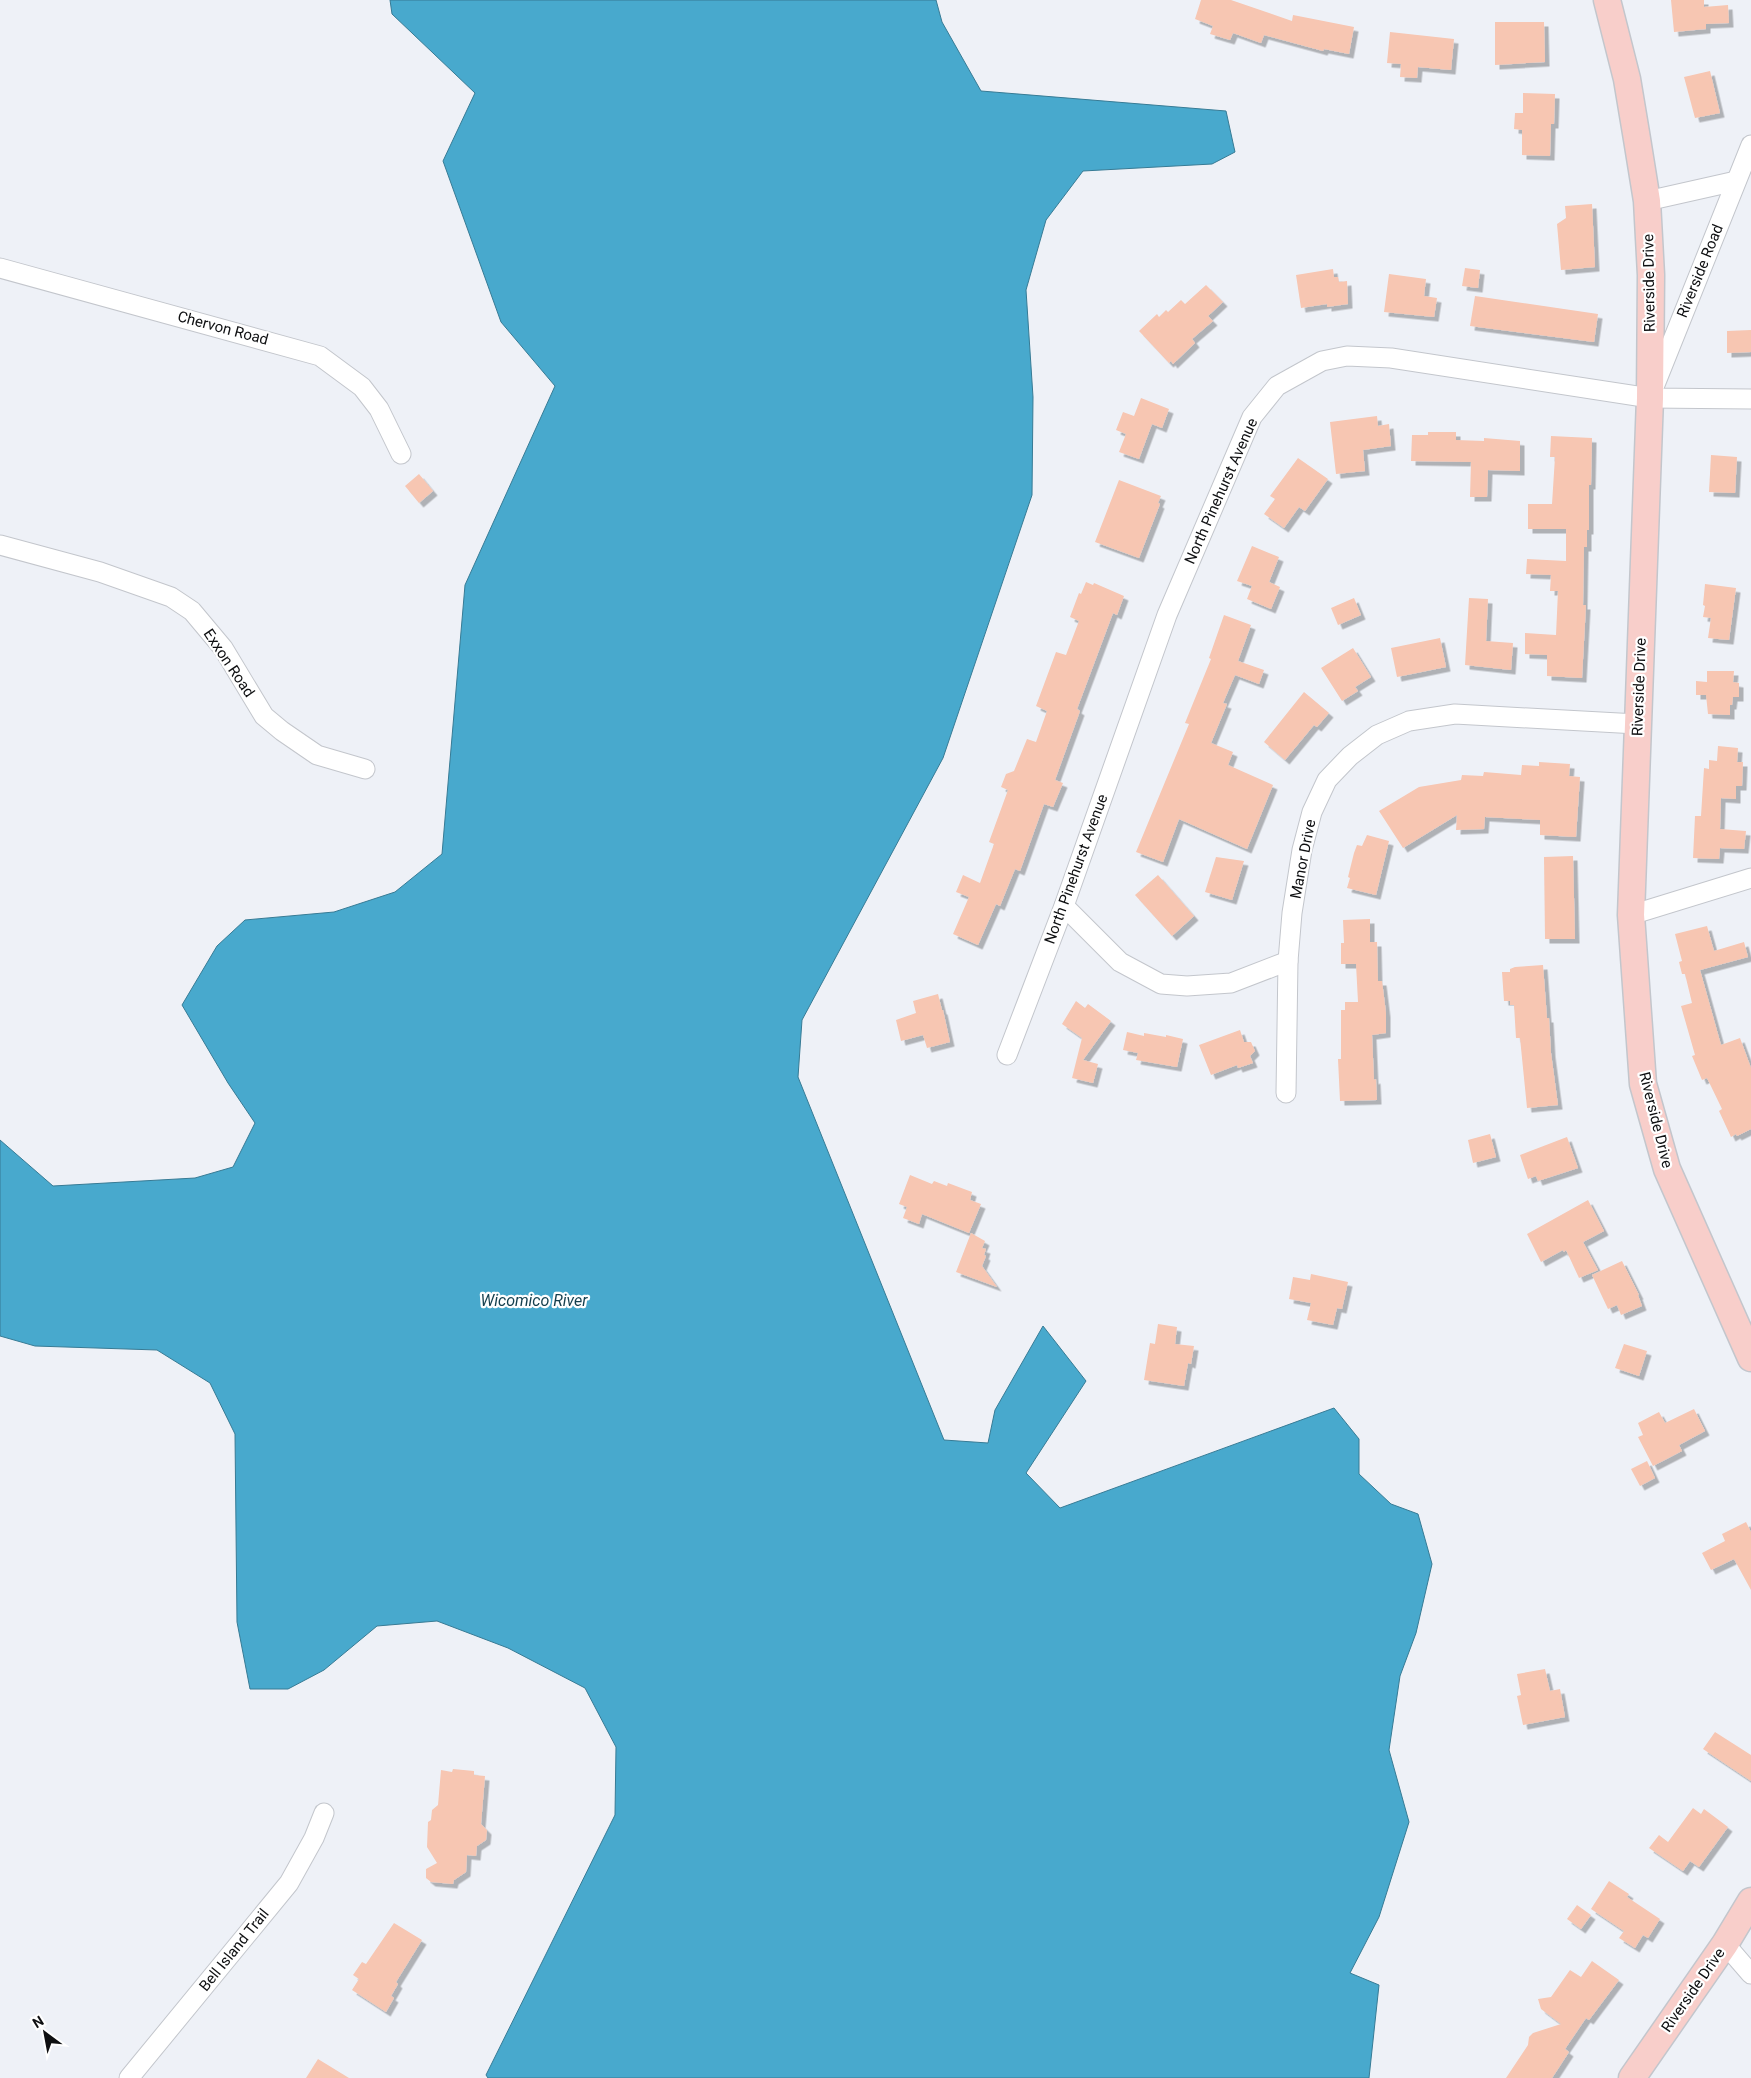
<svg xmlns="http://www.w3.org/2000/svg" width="1751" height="2078" font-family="Roboto,sans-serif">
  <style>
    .water { fill: #48a9cd; stroke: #377b95 }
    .building { fill: #f7c6b2; filter: url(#shadow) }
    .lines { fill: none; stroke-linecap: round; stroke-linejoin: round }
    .street-casing { stroke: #c3c6cc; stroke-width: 21 }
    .secondary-casing { stroke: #c3c6cc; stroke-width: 29 }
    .street { stroke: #fff; stroke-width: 19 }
    .secondary { stroke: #f8ceca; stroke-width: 26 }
    .labels { text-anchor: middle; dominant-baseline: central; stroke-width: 4.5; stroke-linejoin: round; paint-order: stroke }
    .street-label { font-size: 15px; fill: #0e0f11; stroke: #fff }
    .water-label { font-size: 16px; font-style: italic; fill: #143f4e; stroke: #fff }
  </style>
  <defs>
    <filter id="shadow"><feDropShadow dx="4.5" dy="4.5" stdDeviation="0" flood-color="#0004"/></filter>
  </defs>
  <rect width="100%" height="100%" fill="#eef1f7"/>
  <polygon class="water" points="390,0 936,0 942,22 981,91 1226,111 1235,152 1212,164 1083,171 1046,220 1026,290 1033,397 1032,495 943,758 802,1020 798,1077 944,1440 988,1443 995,1410 1043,1326 1086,1381 1026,1473 1060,1508 1334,1408 1359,1439 1359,1474 1391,1504 1418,1514 1432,1564 1416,1633 1400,1676 1389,1750 1409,1822 1379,1917 1350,1973 1379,1985 1369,2078 488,2078 486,2075 615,1815 616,1747 585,1688 508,1648 437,1621 377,1626 324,1670 288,1689 250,1689 237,1622 235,1434 210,1383 157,1350 35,1346 0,1336 0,1140 53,1186 195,1178 233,1167 255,1123 228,1083 182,1005 217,946 245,920 334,912 395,892 442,854 465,585 555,386 501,322 443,161 475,93 392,14"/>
  <g class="building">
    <polygon points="1201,0 1231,0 1292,21 1293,15 1354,27 1349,54 1324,49 1323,51 1264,35 1261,43 1233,33 1230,40 1210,34 1213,26 1195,19"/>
    <polygon points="1671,0 1704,0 1704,7 1728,5 1729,23 1706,24 1706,29 1674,32"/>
    <polygon points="1495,22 1544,22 1545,62 1495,65"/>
    <polygon points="1390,32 1454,39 1451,70 1418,67 1417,78 1400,77 1401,64 1387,63"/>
    <polygon points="1710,71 1720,113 1695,118 1684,77"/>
    <polygon points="1523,93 1555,94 1554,124 1551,124 1550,156 1522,155 1522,130 1514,129 1515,113 1523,113"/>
    <polygon points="1592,204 1595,267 1561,270 1557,224 1566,218 1565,206"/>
    <polygon points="1465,268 1480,270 1478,288 1462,286"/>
    <polygon points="1333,269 1334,277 1338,277 1339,282 1347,281 1348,304 1327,307 1327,304 1301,308 1296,275"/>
    <polygon points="1389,274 1426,279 1424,296 1437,298 1434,317 1384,312"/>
    <polygon points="1206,285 1223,302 1208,316 1213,321 1192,339 1195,343 1173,364 1171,361 1169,363 1139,331 1157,314 1159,317 1166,310 1168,312 1181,300 1185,304"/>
    <polygon points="1475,296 1598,314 1594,342 1470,326"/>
    <polygon points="1751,330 1751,352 1727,353 1727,331"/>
    <polygon points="1141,398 1169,409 1162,428 1152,424 1139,459 1119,452 1126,434 1116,430 1123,412 1134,416"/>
    <polygon points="1377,416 1378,426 1389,424 1391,446 1363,450 1365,471 1336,474 1330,422"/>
    <polygon points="1428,432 1456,432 1456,440 1484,441 1484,438 1520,441 1520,471 1488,470 1487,497 1470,497 1471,462 1411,461 1412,435 1428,435"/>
    <polygon points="1551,436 1592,438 1591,485 1589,485 1589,530 1587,530 1587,547 1584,547 1583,605 1586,605 1582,678 1547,676 1547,655 1525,654 1525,633 1556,635 1558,591 1550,591 1551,575 1526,574 1527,559 1566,561 1566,529 1528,529 1528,504 1552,504 1555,457 1550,457"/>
    <polygon points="1711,455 1737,457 1735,493 1709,492"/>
    <polygon points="1298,458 1328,479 1305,511 1299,507 1284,528 1264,514 1275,499 1270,496"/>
    <polygon points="419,474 433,491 419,503 405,486"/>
    <polygon points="1119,480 1161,496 1158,503 1160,504 1139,558 1095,542"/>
    <polygon points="1252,546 1279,557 1269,582 1280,587 1271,609 1247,599 1252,586 1237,581"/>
    <polygon points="1086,582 1093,585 1094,583 1124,596 1117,615 1113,613 1077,709 1080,711 1055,780 1063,783 1053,807 1044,804 1020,871 1015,869 1000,906 996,904 978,945 953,934 969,897 956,892 963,875 980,883 994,844 989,842 1008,790 1001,787 1006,774 1014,771 1027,739 1036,742 1047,711 1036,706 1056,652 1066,655 1079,621 1070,617 1079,593 1081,594"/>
    <polygon points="1705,584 1736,588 1729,640 1708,638 1711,618 1703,617 1705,606 1703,605"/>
    <polygon points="1354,598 1361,615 1338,625 1331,608"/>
    <polygon points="1469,598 1488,599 1486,641 1513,643 1511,670 1465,665"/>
    <polygon points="1224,615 1251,625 1238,661 1264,670 1259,684 1235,675 1223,703 1227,704 1211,743 1233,752 1228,765 1273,785 1247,849 1179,819 1163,862 1136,852 1189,724 1185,723 1211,659 1209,658"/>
    <polygon points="1440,638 1446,667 1397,677 1391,648"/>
    <polygon points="1353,648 1371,677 1355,687 1358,691 1342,701 1321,668"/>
    <polygon points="1707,671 1734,671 1733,682 1739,683 1739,697 1733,697 1732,705 1730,705 1730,715 1708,714 1706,695 1696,695 1696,681 1707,682"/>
    <polygon points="1304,692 1329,713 1317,727 1314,725 1285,760 1264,742"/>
    <polygon points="1718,746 1738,748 1737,762 1743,762 1742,786 1736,786 1736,799 1721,798 1720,829 1746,831 1744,849 1720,848 1719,859 1693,858 1695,816 1701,816 1704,768 1709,769 1709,760 1717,761"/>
    <polygon points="1539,762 1570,764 1569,776 1580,777 1576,837 1540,835 1540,820 1485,817 1484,829 1456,830 1457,815 1403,848 1379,811 1419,787 1461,780 1462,775 1483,776 1484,772 1521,775 1522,765 1539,766"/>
    <polygon points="1367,835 1389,841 1376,895 1347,888 1350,878 1348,877 1354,853 1357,845 1362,846"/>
    <polygon points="1573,856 1575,939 1545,939 1544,857"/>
    <polygon points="1216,857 1244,861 1232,900 1205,892"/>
    <polygon points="1158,875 1194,916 1172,936 1135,895"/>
    <polygon points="1370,919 1370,942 1377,942 1378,981 1382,981 1386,1013 1386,1033 1372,1035 1374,1080 1376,1079 1377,1100 1340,1101 1338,1059 1341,1059 1341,1010 1345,1010 1345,1002 1358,1002 1356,964 1341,964 1341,943 1344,943 1343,920"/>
    <polygon points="1707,926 1714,951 1744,942 1748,957 1700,970 1721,1045 1740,1038 1751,1068 1751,1129 1737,1136 1736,1134 1731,1137 1719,1111 1722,1109 1707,1078 1702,1080 1692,1056 1695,1055 1681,1006 1692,1003 1685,974 1682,974 1679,962 1682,961 1675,934"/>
    <polygon points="1543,965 1547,1018 1549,1018 1551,1053 1558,1105 1527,1108 1520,1038 1516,1038 1514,1005 1510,1005 1510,1001 1504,1001 1502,972 1510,972 1510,969 1515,967"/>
    <polygon points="938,994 942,1010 943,1010 950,1042 927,1048 923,1035 901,1041 896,1020 916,1013 913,1001"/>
    <polygon points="1076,1001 1085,1008 1088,1004 1111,1021 1083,1060 1098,1064 1093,1083 1072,1078 1082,1038 1062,1024"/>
    <polygon points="1240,1030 1244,1042 1251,1042 1255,1051 1250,1056 1253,1063 1238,1068 1237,1065 1211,1075 1199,1045"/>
    <polygon points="1127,1032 1144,1036 1144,1033 1166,1037 1166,1035 1183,1039 1177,1067 1136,1060 1138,1053 1123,1050"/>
    <polygon points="1490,1134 1496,1157 1473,1163 1468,1140"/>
    <polygon points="1567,1137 1578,1168 1538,1181 1536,1176 1528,1179 1520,1155"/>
    <polygon points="910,1175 932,1184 934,1181 947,1186 948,1183 972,1192 970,1200 981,1204 969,1233 922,1214 919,1224 903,1218 907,1207 899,1204"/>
    <polygon points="1588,1200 1604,1231 1583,1242 1598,1270 1579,1278 1566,1250 1564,1252 1563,1250 1541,1262 1527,1234"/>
    <polygon points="971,1233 985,1241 982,1248 986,1249 984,1255 986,1256 982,1266 997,1287 956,1272"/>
    <polygon points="1622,1261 1639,1295 1638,1295 1642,1306 1621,1315 1617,1305 1608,1309 1592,1275"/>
    <polygon points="1311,1274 1348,1282 1342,1309 1337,1308 1333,1325 1307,1320 1311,1303 1289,1299 1293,1277 1310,1280"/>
    <polygon points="1158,1324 1177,1327 1175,1344 1194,1346 1191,1364 1188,1363 1184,1386 1144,1380 1150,1343 1155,1344"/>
    <polygon points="1624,1344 1647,1351 1639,1376 1615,1368"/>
    <polygon points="1694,1409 1705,1431 1679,1445 1682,1451 1653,1466 1638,1437 1643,1435 1638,1423 1659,1412 1665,1423"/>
    <polygon points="1647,1461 1655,1478 1640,1486 1631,1469"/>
    <polygon points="1746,1522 1751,1532 1751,1590 1734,1559 1711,1570 1702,1553 1725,1541 1722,1534"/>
    <polygon points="1545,1669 1550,1691 1560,1689 1565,1717 1523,1725 1517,1696 1521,1695 1517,1674"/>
    <polygon points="1715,1732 1751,1755 1751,1781 1703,1749"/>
    <polygon points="453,1769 474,1771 474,1775 485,1776 481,1824 487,1830 486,1840 477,1846 476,1856 467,1855 466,1872 454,1880 453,1884 431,1882 426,1878 426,1869 437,1863 427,1847 428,1822 431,1820 432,1810 438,1805 441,1770 452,1772"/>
    <polygon points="1693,1808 1701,1814 1704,1809 1728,1827 1699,1867 1690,1861 1683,1871 1649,1848 1659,1835 1668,1842"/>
    <polygon points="1609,1881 1629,1894 1627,1897 1660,1919 1648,1938 1643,1935 1635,1948 1619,1938 1624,1931 1591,1909"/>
    <polygon points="1577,1905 1591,1915 1581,1929 1567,1919"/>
    <polygon points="394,1923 422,1940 396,1982 398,1984 391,1996 394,1998 386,2012 352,1990 359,1979 353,1975 362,1962 366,1964"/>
    <polygon points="1592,1961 1619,1980 1589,2020 1586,2018 1565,2049 1569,2052 1552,2078 1506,2078 1528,2045 1529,2037 1533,2033 1561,2024 1541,2009 1538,1999 1551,1997 1570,1970 1581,1977"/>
    <polygon points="318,2059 349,2078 306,2078"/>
  </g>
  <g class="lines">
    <defs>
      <g id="street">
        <polyline points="1647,201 1736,181"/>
        <polyline points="0,268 320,356 362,387 379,409 401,454"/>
        <polyline points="1654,387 1751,145"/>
        <polyline points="0,545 100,572 171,597 192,611 223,648 264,716 282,731 317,755 365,769"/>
        <polyline points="1064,906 1120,962 1161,984 1187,986 1231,983 1288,961"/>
        <polyline points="1631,915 1751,878"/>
        <polyline points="1007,1055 1064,906 1167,615 1252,417 1277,386 1322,361 1347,356 1391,358 1650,398 1751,399"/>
        <polyline points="1286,1093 1288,961 1292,913 1302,850 1312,812 1327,780 1350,756 1377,735 1409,721 1455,714 1637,724"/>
        <polyline points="1725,1944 1751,1974"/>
        <polyline points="129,2078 289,1883 314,1838 324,1813"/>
      </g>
      <g id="secondary">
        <polyline points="1607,0 1627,79 1637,139 1647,201 1651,275 1650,398 1631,915 1643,1084 1667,1169 1751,1358"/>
        <polyline points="1632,2078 1725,1944 1751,1901"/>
      </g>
    </defs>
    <use href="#street" class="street-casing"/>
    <use href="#secondary" class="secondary-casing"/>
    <use href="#street" class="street"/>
    <use href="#secondary" class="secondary"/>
  </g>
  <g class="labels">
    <g class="street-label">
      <text transform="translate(1700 271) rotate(-68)">Riverside Road</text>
      <text transform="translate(1649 283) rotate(-91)">Riverside Drive</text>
      <text transform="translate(223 328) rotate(15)">Chervon Road</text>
      <text transform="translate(1221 491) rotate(-66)">North Pinehurst Avenue</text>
      <text transform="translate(229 663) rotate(56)">Exxon Road</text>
      <text transform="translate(1639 687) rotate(-88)">Riverside Drive</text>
      <text transform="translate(1303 859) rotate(-79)">Manor Drive</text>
      <text transform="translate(1076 869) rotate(-70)">North Pinehurst Avenue</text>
      <text transform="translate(1656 1120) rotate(76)">Riverside Drive</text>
      <text transform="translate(234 1950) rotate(-51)">Bell Island Trail</text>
      <text transform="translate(1693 1990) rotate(-55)">Riverside Drive</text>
    </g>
    <g class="water-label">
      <text x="534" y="1300">Wicomico River</text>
    </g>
  </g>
  <g transform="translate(45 2033) rotate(328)" stroke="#ffffff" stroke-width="4" paint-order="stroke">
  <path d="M0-4L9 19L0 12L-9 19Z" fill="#0e0f11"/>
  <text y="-8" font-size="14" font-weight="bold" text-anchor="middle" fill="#0e0f11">N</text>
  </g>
</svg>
